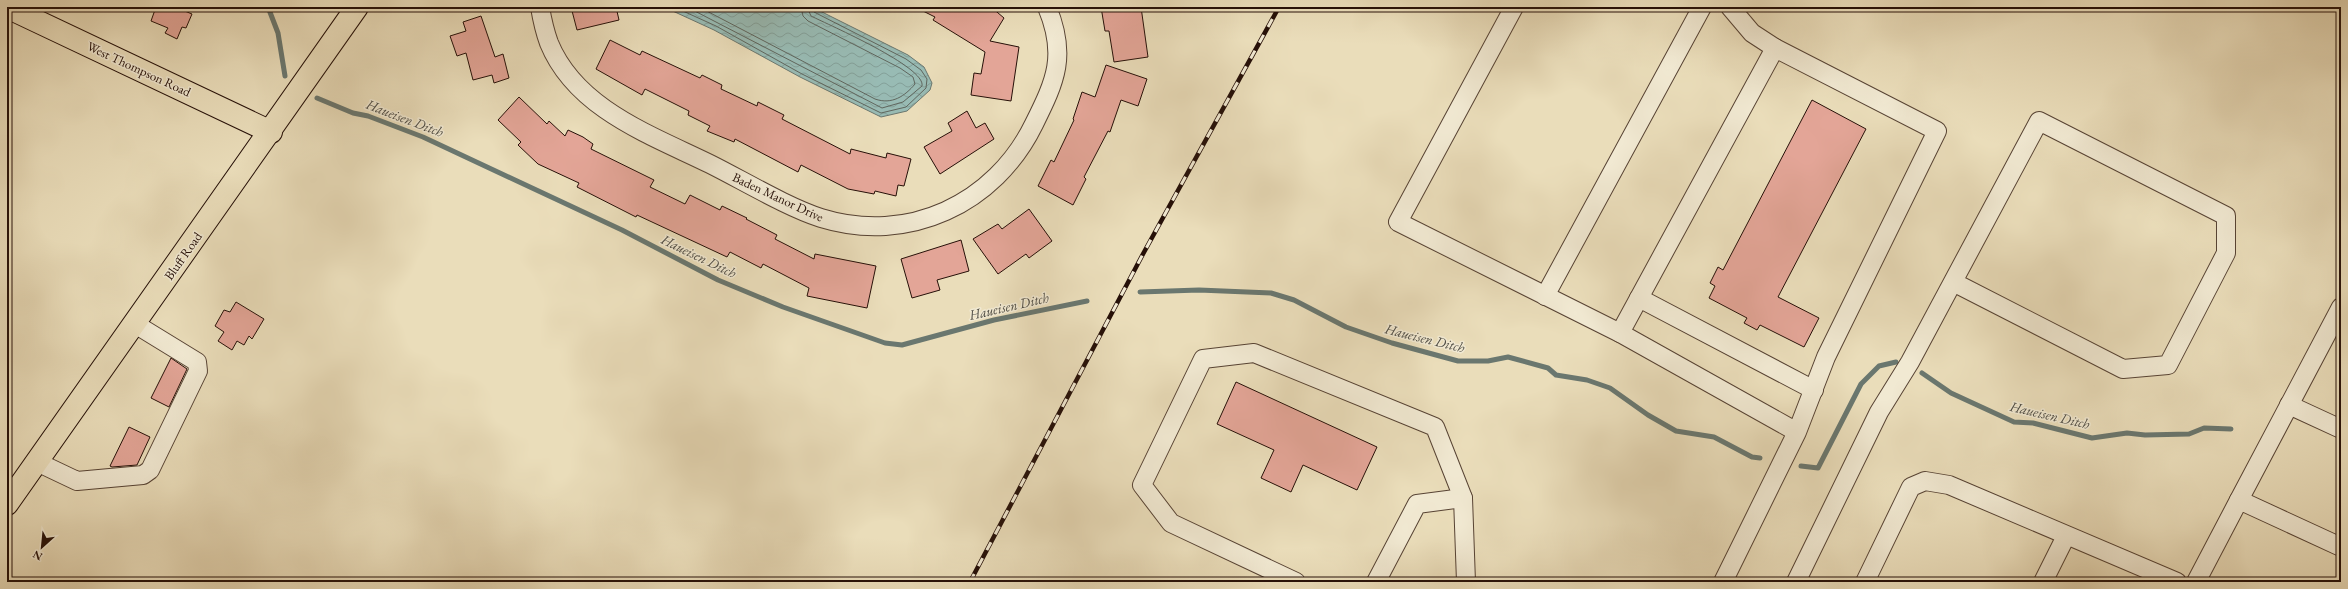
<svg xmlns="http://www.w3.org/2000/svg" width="2348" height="589" font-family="'EB Garamond',serif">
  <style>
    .water { fill: url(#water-waves); stroke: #6a776f }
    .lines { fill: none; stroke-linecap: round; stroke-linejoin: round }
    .shore { stroke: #5f665e; stroke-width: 1 }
    .stream { stroke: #6a776f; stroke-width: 5 }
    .building { fill: #e3a597; stroke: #261008 }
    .minor-casing { stroke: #574334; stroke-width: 20 }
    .major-casing { stroke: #261008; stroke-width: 24 }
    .minor { stroke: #f1e9d2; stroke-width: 18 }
    .major { stroke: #eaddba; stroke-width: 22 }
    .rail-casing { stroke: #261008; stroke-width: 4.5 }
    .rail { stroke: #f1e9d2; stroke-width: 3; stroke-dasharray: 9; stroke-linecap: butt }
    .labels { text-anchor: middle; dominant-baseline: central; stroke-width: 3; stroke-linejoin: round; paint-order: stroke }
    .street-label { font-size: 13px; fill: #261008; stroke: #f1e9d2 }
    .water-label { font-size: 14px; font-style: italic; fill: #4e4c44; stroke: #f1e9d2 }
  </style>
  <defs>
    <pattern id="water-waves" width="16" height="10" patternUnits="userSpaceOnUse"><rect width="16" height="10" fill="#98bbb4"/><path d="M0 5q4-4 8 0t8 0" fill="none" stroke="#83a099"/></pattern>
  </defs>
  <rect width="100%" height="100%" fill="#eaddba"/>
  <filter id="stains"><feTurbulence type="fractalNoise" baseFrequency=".005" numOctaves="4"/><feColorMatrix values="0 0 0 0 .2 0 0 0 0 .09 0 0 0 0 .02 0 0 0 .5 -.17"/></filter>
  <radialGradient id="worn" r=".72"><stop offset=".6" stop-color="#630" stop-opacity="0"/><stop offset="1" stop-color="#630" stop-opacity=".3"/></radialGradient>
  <polygon class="water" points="664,7 812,7 908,55 924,67 932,83 930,90 907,111 881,117 800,77 714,30"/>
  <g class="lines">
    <g class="shore">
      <polyline points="674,7 716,26 802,74 881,113 906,107 926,88 927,79 921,70 906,59 814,12 812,7"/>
      <path d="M687,7L882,108L903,102L922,86C926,67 829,25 811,16L807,7"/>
      <path d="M699,7L875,99C892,105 905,96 915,84L913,77L900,68L808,21L803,16L801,7"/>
    </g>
    <g class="stream">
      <polyline points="268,7 278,33 285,76"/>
      <polyline points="317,98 353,113 368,116 423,137 622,230 718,280 783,307 885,343 902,345 994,320 1087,301"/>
      <polyline points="1140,292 1199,290 1271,293 1294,300 1346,327 1392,343 1458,361 1488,361 1508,357 1548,368 1556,375 1587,380 1610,388 1648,415 1676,431 1714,437 1752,457 1760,458"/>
      <polyline points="1922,373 1951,393 2014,422 2033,423 2092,438 2127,433 2145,435 2189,434 2204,428 2231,429"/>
      <polyline points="1801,466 1818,468 1861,384 1879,366 1896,362"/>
    </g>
  </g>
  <g class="building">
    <polygon points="156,7 175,7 192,14 186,28 182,27 177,39 165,33 168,28 151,21"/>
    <polygon points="571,7 616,7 619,20 577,30"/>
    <polygon points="915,7 991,7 1004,18 990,41 1019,47 1011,101 971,95 974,73 981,74 985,52 933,20 935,17"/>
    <polygon points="1101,7 1141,7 1148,57 1114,62 1109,31 1105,31"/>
    <polygon points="481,16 495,57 503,54 509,78 494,83 492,75 473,80 466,53 457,56 450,36 466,31 463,22"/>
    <polygon points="610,40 640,55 642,51 700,78 702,75 722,85 721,89 757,106 758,102 784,115 782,119 850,154 851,149 886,158 887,153 911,159 904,186 898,185 896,196 875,191 874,194 848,189 801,165 798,172 735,139 734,142 707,131 710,126 688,115 689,111 645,89 642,95 596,69"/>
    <polygon points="1106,65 1147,79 1138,106 1121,100 1110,132 1108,131 1084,177 1086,179 1073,205 1038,186 1051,160 1054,162 1074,120 1073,119 1082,92 1095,97"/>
    <polygon points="519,97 547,124 549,121 565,136 568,130 583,137 593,144 591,149 654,180 650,187 685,204 690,195 720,210 722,206 747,218 746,219 777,235 775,239 814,259 815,254 876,266 867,308 807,296 809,288 763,264 761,268 730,252 727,257 637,215 636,217 577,187 579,183 538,164 518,145 521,142 498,120"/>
    <polygon points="1812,100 1866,129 1778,297 1819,318 1804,347 1760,325 1757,330 1744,323 1747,318 1709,298 1715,286 1710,283 1718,267 1723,270"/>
    <polygon points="967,111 976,128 985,123 994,139 940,174 924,147 952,131 948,123"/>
    <polygon points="1029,209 1052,241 1029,258 1026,254 998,274 973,239 998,224 1002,229"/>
    <polygon points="961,240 969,271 937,280 940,290 912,298 901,259"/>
    <polygon points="236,302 264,319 252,339 249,336 244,345 237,341 232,350 218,341 224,332 215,326 224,310 230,312"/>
    <polygon points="171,358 187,369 169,407 151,398"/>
    <polygon points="1236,382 1377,447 1357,490 1303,465 1291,492 1261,478 1274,450 1217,424"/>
    <polygon points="129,427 150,437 137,465 112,467 110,466"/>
  </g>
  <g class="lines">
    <defs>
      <g id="minor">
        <path d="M540,7C542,19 545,32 549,43C576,109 651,135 710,164C744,181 787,207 821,218C908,245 995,204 1034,124C1056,80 1067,55 1047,7"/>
        <polyline points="1514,7 1398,222 1620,333"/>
        <polyline points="1730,7 1752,33 1775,48"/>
        <polyline points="1545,296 1702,7"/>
        <polyline points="1639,298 1814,390"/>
        <polyline points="2289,405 2341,429"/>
        <polyline points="37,462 77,481 143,475 150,470 198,371 197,362 135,324"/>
        <polyline points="2239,500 2341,307"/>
        <polyline points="1296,582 1171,523 1142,485 1203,359 1254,353 1435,427 1463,498 1466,582"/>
        <polyline points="1376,582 1417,504 1463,498"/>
        <polyline points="1723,582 1797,432 1826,357 1937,131 1775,48 1620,333 1797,432"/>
        <polyline points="1796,582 1879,412 1910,362 2039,121 2226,216 2226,253 2168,365 2123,369 1953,282"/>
        <polyline points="1865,582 1911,487 1925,481 1949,485 2177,582"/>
        <polyline points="2043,582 2066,536"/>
        <polyline points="2196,582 2239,500 2341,547"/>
      </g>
      <g id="major">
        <polyline points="7,7 271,132"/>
        <polyline points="7,504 357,7"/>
      </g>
    </defs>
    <use href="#minor" class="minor-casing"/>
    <use href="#major" class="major-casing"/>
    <use href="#minor" class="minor"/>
    <use href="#major" class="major"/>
    <defs>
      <polyline id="rail" points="970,582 1143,254 1279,7"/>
    </defs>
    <use href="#rail" class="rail-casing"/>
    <use href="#rail" class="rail"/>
  </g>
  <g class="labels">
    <g class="street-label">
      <text transform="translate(139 69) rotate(25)">West Thompson Road</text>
      <text transform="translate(778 197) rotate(25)">Baden Manor Drive</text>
      <text transform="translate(183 256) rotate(-55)">Bluff Road</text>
    </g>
    <g class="water-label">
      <text transform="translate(405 118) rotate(21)">Haueisen Ditch</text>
      <text transform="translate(699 256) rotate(26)">Haueisen Ditch</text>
      <text transform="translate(1009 306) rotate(-13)">Haueisen Ditch</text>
      <text transform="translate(1425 338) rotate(14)">Haueisen Ditch</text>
      <text transform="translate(2050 415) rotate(13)">Haueisen Ditch</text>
    </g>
  </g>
  <rect width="2348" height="589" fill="none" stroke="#eaddba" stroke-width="24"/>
  <rect x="8" y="8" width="2332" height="573" fill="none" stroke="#261008" stroke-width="2"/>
  <rect x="12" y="12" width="2324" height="565" fill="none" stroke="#261008"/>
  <g transform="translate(42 547) rotate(207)" stroke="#f1e9d2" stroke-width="3" paint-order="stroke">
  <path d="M0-3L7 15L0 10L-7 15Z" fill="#261008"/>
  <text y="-6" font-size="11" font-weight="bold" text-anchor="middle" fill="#261008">N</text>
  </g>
  <rect width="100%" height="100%" filter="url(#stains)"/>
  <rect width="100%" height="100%" fill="url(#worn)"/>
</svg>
